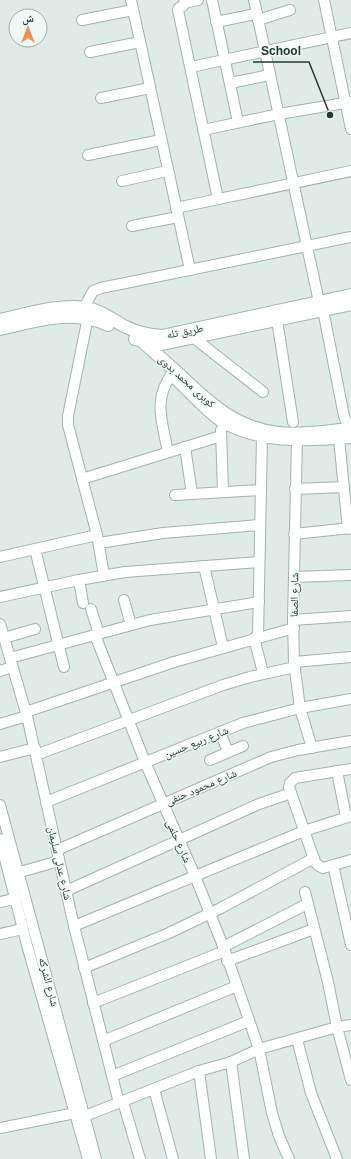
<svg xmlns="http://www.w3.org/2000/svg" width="351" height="1159" font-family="Arial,'Noto Naskh Arabic',sans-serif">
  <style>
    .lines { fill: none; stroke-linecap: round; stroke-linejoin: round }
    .minor-casing { stroke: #a3b3af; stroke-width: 12 }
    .secondary-casing { stroke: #9fb6b1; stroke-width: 14 }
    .minor { stroke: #fff; stroke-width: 10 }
    .secondary { stroke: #fff; stroke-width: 12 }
    .labels { text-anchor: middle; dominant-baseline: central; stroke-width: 3; stroke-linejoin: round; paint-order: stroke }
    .street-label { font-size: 11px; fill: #213b37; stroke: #f0f7f4 }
    .leader { fill: none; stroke: #213b37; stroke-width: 1.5 }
    .callout-dot { fill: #213b37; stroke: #f0f7f4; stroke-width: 1.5 }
    .callout-label { font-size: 12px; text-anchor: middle; font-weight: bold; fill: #213b37; stroke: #f0f7f4; stroke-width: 3; stroke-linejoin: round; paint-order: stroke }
  </style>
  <rect width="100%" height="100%" fill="#e0ebe7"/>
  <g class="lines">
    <defs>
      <g id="minor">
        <polyline points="131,0 190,270"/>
        <polyline points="212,0 238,122"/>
        <polyline points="254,0 319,302"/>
        <polyline points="324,0 351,129"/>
        <polyline points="184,3 183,6 179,8 178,10 218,199"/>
        <polyline points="184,3 198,0"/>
        <polyline points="82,20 133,10"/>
        <polyline points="258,20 290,10"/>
        <polyline points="216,22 256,14"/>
        <polyline points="90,52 140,42"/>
        <polyline points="191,67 351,33"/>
        <polyline points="230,83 270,75"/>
        <polyline points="101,98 150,88"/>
        <polyline points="203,130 279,114 351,102"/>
        <polyline points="88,155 161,140"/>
        <polyline points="122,181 167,171"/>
        <polyline points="176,208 351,171"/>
        <polyline points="132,226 178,217"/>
        <polyline points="84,308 93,291 101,288 351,237"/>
        <polyline points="323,310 344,416 347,423 351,424"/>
        <polyline points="88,317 68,416 68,425 97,535 104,575"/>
        <polyline points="277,320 293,422"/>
        <polyline points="194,338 263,392"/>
        <path d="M171,375C186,389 204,410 220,421C259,445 308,441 351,438"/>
        <polyline points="221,430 223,492"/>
        <polyline points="339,439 348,529"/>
        <polyline points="297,440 293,620 294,662 300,708 312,748"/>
        <polyline points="185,447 192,494"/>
        <path d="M168,452C162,421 152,398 174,371"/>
        <polyline points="82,479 221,436"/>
        <polyline points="295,489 344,487"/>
        <polyline points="175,495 261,490"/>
        <polyline points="294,534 351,528"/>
        <polyline points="99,543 163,533 260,525"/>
        <polyline points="35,549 64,667"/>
        <polyline points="0,557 97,535"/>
        <polyline points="204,566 223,647"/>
        <polyline points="294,577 351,575"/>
        <polyline points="79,580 83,603"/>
        <polyline points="0,597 79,580 125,572 259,562"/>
        <polyline points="124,600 131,625"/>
        <polyline points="91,609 99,634"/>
        <polyline points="293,620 351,616"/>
        <polyline points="0,624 27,716 74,926 119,1103"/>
        <polyline points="95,635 145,762 195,876 225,951 259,1049 272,1113 279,1136 289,1159"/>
        <polyline points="258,637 262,437"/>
        <polyline points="4,638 35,629"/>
        <polyline points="254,638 263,673"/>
        <polyline points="10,658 150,620 259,602"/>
        <polyline points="294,662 351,657"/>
        <polyline points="0,671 12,667"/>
        <polyline points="26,712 174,662 294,628"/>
        <polyline points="0,724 27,716"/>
        <polyline points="220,732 228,752"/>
        <polyline points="36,755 223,685 250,677 295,667"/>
        <polyline points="0,757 35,748"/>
        <polyline points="210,760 243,746"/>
        <polyline points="351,769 295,778 290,783 289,787 315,862 319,866 323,868 351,860"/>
        <polyline points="337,771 346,817"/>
        <polyline points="46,802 243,723 300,708 351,699"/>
        <polyline points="0,805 96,1159"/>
        <polyline points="0,839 27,945 88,1159"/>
        <polyline points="57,850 271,757 298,750 351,741"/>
        <polyline points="333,865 351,945"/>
        <polyline points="13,874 59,861"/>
        <polyline points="66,891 259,804 291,793"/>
        <polyline points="305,892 328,982 337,1027 351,1080"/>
        <polyline points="0,902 14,899"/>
        <polyline points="74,926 304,831 351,816"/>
        <polyline points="0,934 23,929"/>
        <polyline points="223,947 307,904"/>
        <polyline points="227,961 314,929"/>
        <polyline points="84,968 169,933 221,908 314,858"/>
        <polyline points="93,1003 225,951"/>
        <polyline points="297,1039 311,1093 337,1159"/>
        <polyline points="103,1041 237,986"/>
        <polyline points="231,1062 244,1159"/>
        <polyline points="199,1071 211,1159"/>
        <polyline points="112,1076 249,1021"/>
        <polyline points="154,1089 173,1159"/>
        <polyline points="123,1102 140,1159"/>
        <polyline points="80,1118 199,1071 231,1062 259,1049 337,1027 351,1025"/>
        <polyline points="0,1128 75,1113"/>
      </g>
      <g id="secondary">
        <path d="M0,320C26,314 65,302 91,309C105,313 114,321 126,327C138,333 149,335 162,336L351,295"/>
        <path d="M0,329C35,321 74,308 108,325"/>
        <polyline points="135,339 153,344 162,344 351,304"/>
        <path d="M143,342C155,353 168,364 180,375C209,403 236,428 278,433C302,436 327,431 351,429"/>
      </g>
    </defs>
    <use href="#minor" class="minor-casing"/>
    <use href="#secondary" class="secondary-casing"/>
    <use href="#minor" class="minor"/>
    <use href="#secondary" class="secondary"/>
  </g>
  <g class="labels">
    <g class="street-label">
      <text transform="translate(185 331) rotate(-11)">طريق تله</text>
      <text transform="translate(187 381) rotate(42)">كوبرى محمد بدوى</text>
      <text transform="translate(294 595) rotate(-89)">شارع الصفا</text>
      <text transform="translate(196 742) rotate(-22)">شارع ربيع حسين</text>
      <text transform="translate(201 787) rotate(-23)">شارع محمود حنفى</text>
      <text transform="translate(179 841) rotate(66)">شارع حلمى</text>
      <text transform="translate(60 863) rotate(77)">شارع عدلى سليمان</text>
      <text transform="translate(49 982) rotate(75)">شارع الشركه</text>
    </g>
  </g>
  <path class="leader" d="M330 115L309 62H253"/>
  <circle class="callout-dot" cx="330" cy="115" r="4"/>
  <g class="callout-label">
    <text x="281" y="55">School</text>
  </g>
  <g transform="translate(28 28)"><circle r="19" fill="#f0f7f4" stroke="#9daca8"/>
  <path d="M0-3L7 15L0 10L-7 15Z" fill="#f18f57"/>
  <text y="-6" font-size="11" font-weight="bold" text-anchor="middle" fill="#213b37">ش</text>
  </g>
</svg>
